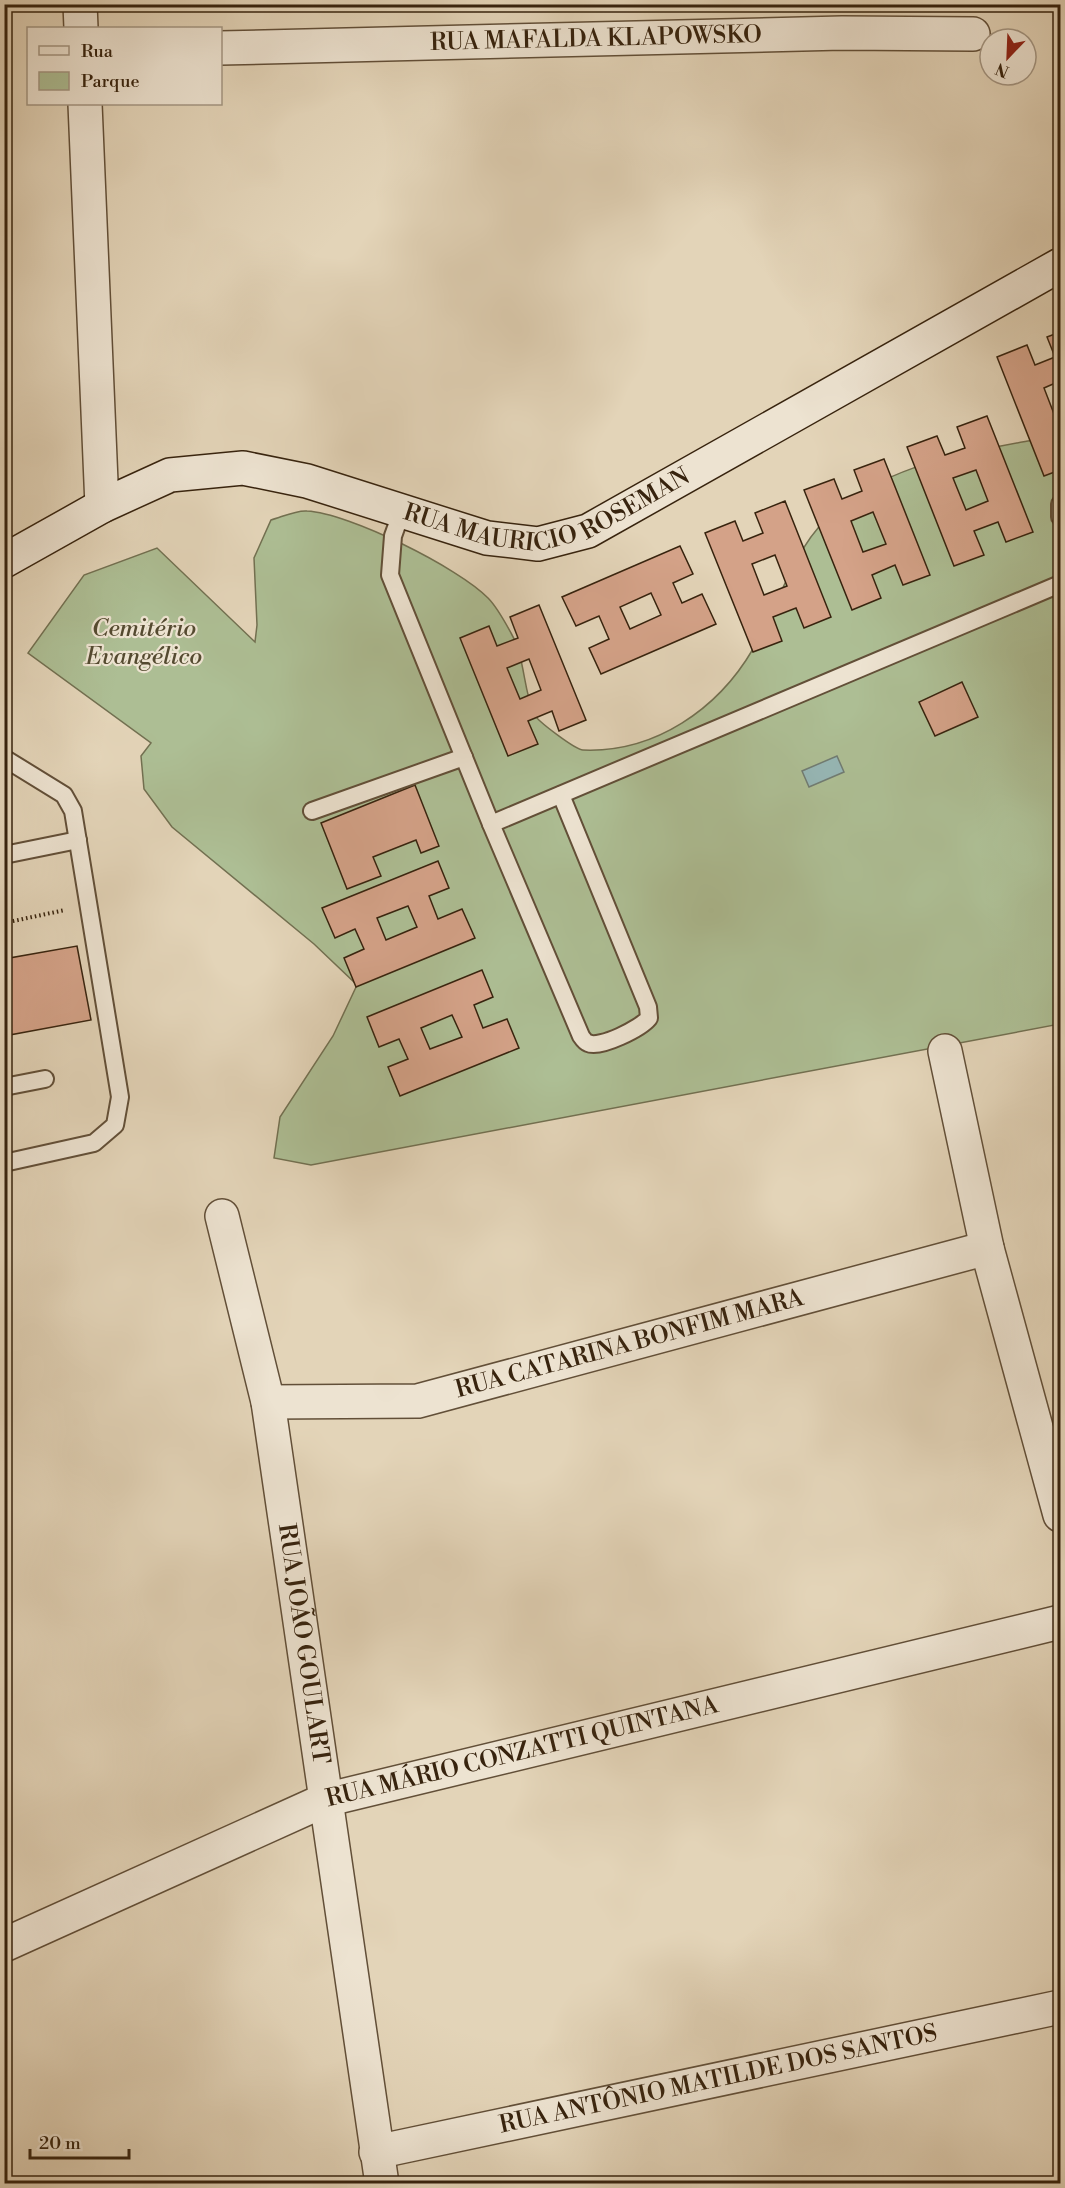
<svg xmlns="http://www.w3.org/2000/svg" width="1065" height="2188" font-family="'Libre Bodoni',serif">
  <style>
    .green { fill: #adbe94; stroke: #727051; stroke-width: 1.5 }
    .water { fill: #96b7b6; stroke: #707c73; stroke-width: 1.5 }
    .building { fill: #d4a288; stroke: #37230e; stroke-width: 1.5; fill-rule: evenodd }
    .lines { fill: none; stroke-linecap: round; stroke-linejoin: round }
    .service-casing { stroke: #624f38; stroke-width: 20 }
    .minor-casing { stroke: #624f38; stroke-width: 36 }
    .secondary-casing { stroke: #37230e; stroke-width: 36 }
    .path { stroke: #37230e; stroke-width: 4; stroke-dasharray: 1.5 3; stroke-linecap: butt }
    .service { stroke: #ede3d1; stroke-width: 16 }
    .minor { stroke: #ede3d1; stroke-width: 33 }
    .secondary { stroke: #ede3d1; stroke-width: 33 }
    .labels { text-anchor: middle; dominant-baseline: central; stroke-width: 4.5; stroke-linejoin: round; paint-order: stroke }
    .street-label { font-size: 24px; fill: #37230e; stroke: #ede3d1 }
    .park-label { font-size: 24px; font-style: italic; fill: #544a30; stroke: #ede3d1 }
  </style>
  <rect width="100%" height="100%" fill="#e3d4b8"/>
  <filter id="stains"><feTurbulence type="fractalNoise" baseFrequency=".00333" numOctaves="4"/><feColorMatrix values="0 0 0 0 .2 0 0 0 0 .09 0 0 0 0 .02 0 0 0 .5 -.17"/></filter>
  <radialGradient id="worn" r=".72"><stop offset=".6" stop-color="#630" stop-opacity="0"/><stop offset="1" stop-color="#630" stop-opacity=".3"/></radialGradient>
  <path class="green" d="M1060,435V1024L311,1165L274,1158L280,1117L333,1036L357,985L314,944L172,827L144,789L141,756L151,743L28,653L84,575L157,548L255,642L257,625L254,558L271,520C282,517 296,510 307,511C349,513 459,568 488,598C497,607 505,622 511,633C525,657 523,689 534,714C537,721 576,750 583,750C655,753 718,709 753,649C781,602 794,541 840,507C903,458 984,450 1060,435Z"/>
  <polygon class="water" points="837,756 844,772 809,787 802,771"/>
  <g class="building">
    <polygon points="1060,332 1060,381 1044,388 1056,419 1060,418 1060,470 1044,476 997,357 1027,345 1035,365 1055,357 1047,337"/>
    <path d="M987,416L1033,532L1006,542L998,522L974,531L984,555L954,566L907,447L937,436L945,455L965,448L957,427ZM976,470L988,501L966,510L953,478Z"/>
    <path d="M884,459L930,575L903,585L895,565L872,575L881,598L852,610L804,490L834,479L842,499L862,491L854,470ZM873,512L886,544L863,552L851,521Z"/>
    <path d="M785,501L831,617L804,628L796,608L773,617L782,641L753,652L705,533L735,521L743,541L763,533L755,513ZM775,555L787,586L764,595L752,564Z"/>
    <path d="M680,546L693,574L673,583L682,603L702,594L716,624L601,674L589,648L609,639L599,616L576,626L562,597ZM651,593L661,615L630,629L620,607Z"/>
    <path d="M539,605L586,720L559,731L552,711L528,721L538,744L508,756L460,638L489,626L497,646L518,638L510,617ZM529,659L541,690L520,699L507,668Z"/>
    <polygon points="962,682 978,717 935,736 919,702"/>
    <polygon points="415,785 439,846 421,853 416,840 373,857 381,876 347,889 321,823"/>
    <path d="M438,861L449,888L429,896L438,919L462,909L475,938L356,987L344,958L364,949L355,929L335,938L322,908ZM408,906L417,927L386,940L377,918Z"/>
    <polygon points="77,946 91,1020 4,1036 4,959"/>
    <path d="M482,970L493,997L474,1005L483,1028L507,1019L519,1048L400,1096L388,1067L408,1059L399,1039L379,1047L367,1017ZM452,1015L462,1037L430,1049L421,1028Z"/>
  </g>
  <g class="lines">
    <defs>
      <g id="service">
        <polyline points="1060,504 1060,517"/>
        <polyline points="402,511 393,536 390,575 491,824 1060,584"/>
        <polyline points="4,758 64,795 73,811 120,1097 115,1125 94,1143 4,1163"/>
        <polyline points="312,811 464,757"/>
        <path d="M491,824L581,1036C583,1039 585,1042 588,1043C600,1049 641,1028 649,1018L648,1007L561,795"/>
        <polyline points="4,855 78,840"/>
        <polyline points="4,1087 45,1079"/>
      </g>
      <g id="minor">
        <polyline points="80,4 81,28"/>
        <path id="s1" d="M220,48L842,33L973,34"/>
        <polyline points="85,104 102,506"/>
        <polyline points="945,1051 987,1248 1060,1515"/>
        <path id="s2" d="M222,1216L268,1402L382,2184"/>
        <path id="s3" d="M268,1402L418,1401L987,1248"/>
        <path id="s4" d="M4,1945L325,1800L1060,1622"/>
        <path id="s5" d="M376,2152L1060,2007"/>
      </g>
      <g id="secondary">
        <path id="s6" d="M4,561L102,506L170,475L243,468L307,481L487,538L538,544L588,531L1060,265"/>
      </g>
    </defs>
    <use href="#service" class="service-casing"/>
    <use href="#minor" class="minor-casing"/>
    <use href="#secondary" class="secondary-casing"/>
    <polyline class="path" points="4,923 65,910"/>
    <use href="#service" class="service"/>
    <use href="#minor" class="minor"/>
    <use href="#secondary" class="secondary"/>
  </g>
  <g class="labels">
    <g class="street-label">
      <text stroke="none"><textPath href="#s1" startOffset="376">RUA MAFALDA KLAPOWSKO</textPath></text>
      <text stroke="none"><textPath href="#s6" startOffset="580">RUA MAURICIO ROSEMAN</textPath></text>
      <text stroke="none"><textPath href="#s3" startOffset="369">RUA CATARINA BONFIM MARA</textPath></text>
      <text stroke="none"><textPath href="#s2" startOffset="436">RUA JOÃO GOULART</textPath></text>
      <text stroke="none"><textPath href="#s4" startOffset="555">RUA MÁRIO CONZATTI QUINTANA</textPath></text>
      <text stroke="none"><textPath href="#s5" startOffset="350">RUA ANTÔNIO MATILDE DOS SANTOS</textPath></text>
    </g>
    <g class="park-label">
      <text x="144" y="629">Cemitério<tspan x="144" dy="28">Evangélico</tspan></text>
    </g>
  </g>
  <rect width="1065" height="2188" fill="none" stroke="#e3d4b8" stroke-width="24"/>
  <rect x="6" y="6" width="1053" height="2176" fill="none" stroke="#37230e" stroke-width="3"/>
  <rect x="12" y="12" width="1041" height="2164" fill="none" stroke="#37230e" stroke-width="1.5"/>
  <rect x="27" y="27" width="195" height="78" fill="#ede3d1" stroke="#a49683" stroke-width="1.5"/>
  <rect x="39" y="46" width="30" height="9" fill="#ede3d1" stroke="#a49683" stroke-width="1.5"/>
  <text x="81" y="57" font-size="18" fill="#37230e">Rua</text>
  <rect x="39" y="72" width="30" height="18" fill="#adbe94" stroke="#a49683" stroke-width="1.5"/>
  <text x="81" y="87" font-size="18" fill="#37230e">Parque</text>
  <g transform="translate(1008 57) rotate(203)"><circle r="28" fill="#ede3d1" stroke="#a49683" stroke-width="1.5"/>
  <path d="M0-4.5L10 22L0 15L-10 22Z" fill="#8f2418"/>
  <text y="-9" font-size="16" font-weight="bold" text-anchor="middle" fill="#37230e">N</text>
  </g>
  <path d="M30 2149v9h99v-9" fill="none" stroke="#37230e" stroke-width="3"/>
  <text x="39" y="2149" font-size="18" fill="#37230e" stroke="#ede3d1" stroke-width="4.5" paint-order="stroke">20 m</text>
  <rect width="100%" height="100%" filter="url(#stains)"/>
  <rect width="100%" height="100%" fill="url(#worn)"/>
</svg>
